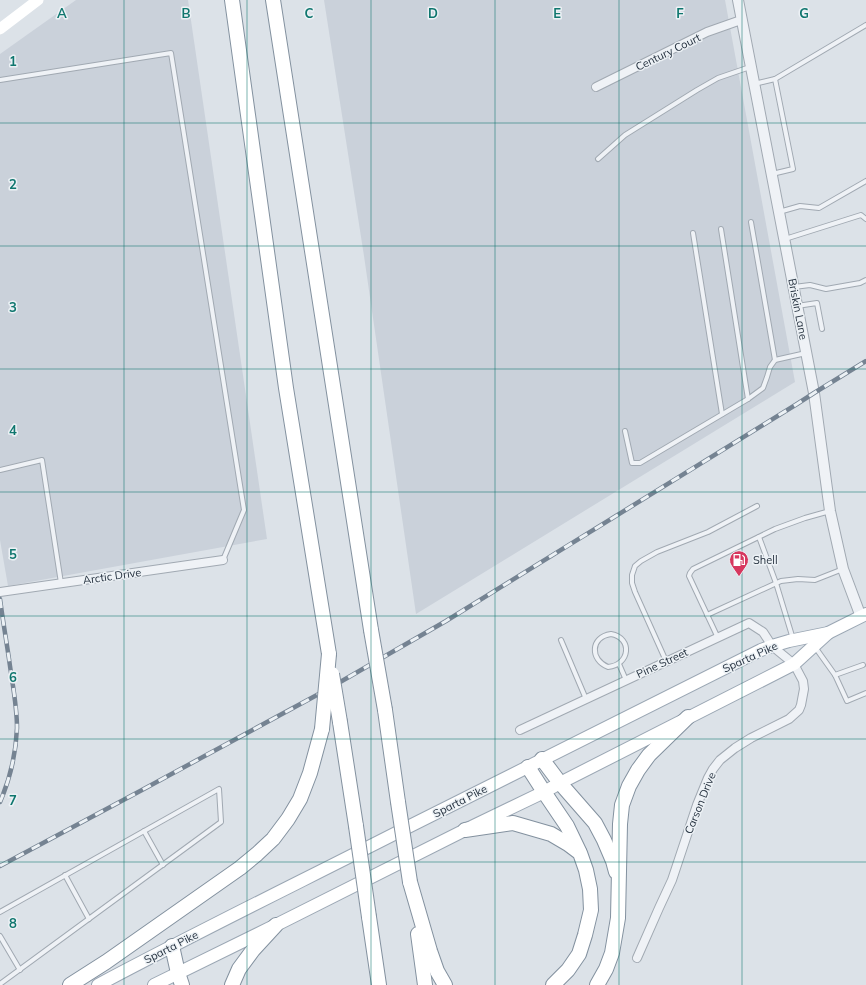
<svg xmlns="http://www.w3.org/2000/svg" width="866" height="985" font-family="Mulish,sans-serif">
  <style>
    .built { fill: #cad1da }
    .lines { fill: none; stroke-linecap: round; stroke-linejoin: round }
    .service-casing { stroke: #a1a9b2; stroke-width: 6 }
    .minor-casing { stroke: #a1a9b2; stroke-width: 10 }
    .tertiary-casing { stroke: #a1a9b2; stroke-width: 12 }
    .primary-casing { stroke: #9ba7b4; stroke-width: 14 }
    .motorway-casing { stroke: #83919f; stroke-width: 16 }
    .service { stroke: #eff2f6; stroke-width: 4 }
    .minor { stroke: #eff2f6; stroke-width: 8 }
    .tertiary { stroke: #eff2f6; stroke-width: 10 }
    .secondary { stroke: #fff; stroke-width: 11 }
    .primary { stroke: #fff; stroke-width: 12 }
    .motorway { stroke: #fff; stroke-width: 14 }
    .rail-casing { stroke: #758392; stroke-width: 4.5 }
    .rail { stroke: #ecf1f5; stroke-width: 3; stroke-dasharray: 9; stroke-linecap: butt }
    .motorway-bridge-casing { stroke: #83919f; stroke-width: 16; stroke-linecap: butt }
    .motorway-bridge { stroke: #fff; stroke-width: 14 }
    .grid { fill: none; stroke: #0f766e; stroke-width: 1; stroke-opacity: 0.55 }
    .labels { text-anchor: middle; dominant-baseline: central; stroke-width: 3; stroke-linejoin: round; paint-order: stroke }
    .street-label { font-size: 11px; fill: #25313f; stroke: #ecf1f5 }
    .poi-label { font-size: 11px; fill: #25313f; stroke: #ecf1f5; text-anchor: start }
    .grid-label { font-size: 13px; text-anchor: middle; font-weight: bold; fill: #0f766e; stroke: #ecf1f5; stroke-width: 3; stroke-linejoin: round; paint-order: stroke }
  </style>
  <rect width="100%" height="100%" fill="#dce2e8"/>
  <g class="built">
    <polygon points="76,0 188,0 267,539 8,586 0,540 0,54"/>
    <polygon points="324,0 725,0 795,382 416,614 364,256"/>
  </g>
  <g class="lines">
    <defs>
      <g id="service">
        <polyline points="775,79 866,25"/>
        <polyline points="0,80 171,53 244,510 223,560"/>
        <polyline points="754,84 775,79 793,169 772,174"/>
        <polyline points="598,159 625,135 697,90 718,78 750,67"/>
        <polyline points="779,212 800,206 819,208 866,181"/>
        <polyline points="751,222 775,360"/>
        <polyline points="721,229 748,399"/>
        <polyline points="693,233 722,414"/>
        <polyline points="785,239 861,215 866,219"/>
        <polyline points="794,287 810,285 826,289 860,283 866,280"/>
        <polyline points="797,306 817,303 822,329"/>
        <polyline points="625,431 632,463 640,463 748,399 763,388 767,377 770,367 775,360 806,353"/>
        <polyline points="0,470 42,460 61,583"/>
        <polyline points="759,537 776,583 793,639"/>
        <polyline points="707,615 781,581 798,579 815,580 843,569"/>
        <path d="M611,634C633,638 630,665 608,667C590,660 590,637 611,634Z"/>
        <polyline points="718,638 689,576 690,573 693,569 775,529 805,518 830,511"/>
        <polyline points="561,640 586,699"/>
        <polyline points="815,647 835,675 863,665"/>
        <polyline points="666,661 635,592 632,583 632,575 635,566 641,561 657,552 708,532 757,506"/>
        <polyline points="619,664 626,680"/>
        <polyline points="835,675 847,701 866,693"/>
        <polyline points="144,831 163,865"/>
        <polyline points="65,875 89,919"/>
        <polyline points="0,912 219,789 221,822 0,984"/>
        <polyline points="0,936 20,970"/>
      </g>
      <g id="minor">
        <polyline points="596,87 707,32 741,20"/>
        <polyline points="0,592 223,560"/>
        <polyline points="520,730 749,623 763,632 772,646 794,664 803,681 804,689 801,705 799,710 789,719 751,738 735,748 720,760 713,769 708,778 697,805 672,880 659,908 637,958"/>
      </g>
      <polyline id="tertiary" points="738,0 814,393 830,511 843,569 861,617"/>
      <g id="primary">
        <path d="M98,985C199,931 302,881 404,829C523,770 641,709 761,650L772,646L789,641L828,633L866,614"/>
        <polyline points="154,985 276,925 465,830 544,792 560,783 794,664 828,633"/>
      </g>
      <g id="motorway">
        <polyline points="232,0 286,388 329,654"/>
        <polyline points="273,0 371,630"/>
        <polyline points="385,710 398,802"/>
        <polyline points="340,722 356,826"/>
        <polyline points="542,759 560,783 595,823 604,840 613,861 616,872"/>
        <polyline points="528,767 544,792 567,826 579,851"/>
        <polyline points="465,830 513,823 551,834 568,844 580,853 586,870 590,889 591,910 585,935 579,954 568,970 553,985"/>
        <polyline points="410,882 430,951 437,971 445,985"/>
        <polyline points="369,917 379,985"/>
        <polyline points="418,934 425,985"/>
        <polyline points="172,946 178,973 182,985"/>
        <polyline points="70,985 106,962 240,868 257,854 273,839 288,819 300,799 310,773 322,729"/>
        <polyline points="232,985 239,969 253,950 276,925"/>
        <polyline points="597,985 606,969 612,953 618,918 620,824 622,805 629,786 638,770 649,755 688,717"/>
      </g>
    </defs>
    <use href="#service" class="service-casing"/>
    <use href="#minor" class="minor-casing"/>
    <use href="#tertiary" class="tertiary-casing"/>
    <use href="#primary" class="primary-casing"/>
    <use href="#motorway" class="motorway-casing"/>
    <use href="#service" class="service"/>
    <use href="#minor" class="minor"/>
    <use href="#tertiary" class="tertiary"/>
    <polyline class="secondary" points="0,29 38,0"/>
    <use href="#primary" class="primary"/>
    <use href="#motorway" class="motorway"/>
    <defs>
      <g id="rail">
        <path d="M0,599C3,622 7,644 10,666C13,687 17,707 17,728C16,753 10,779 0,802"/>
        <polyline points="0,866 142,790 328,689 446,621 797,404 814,393 866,361"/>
      </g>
    </defs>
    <use href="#rail" class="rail-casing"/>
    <use href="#rail" class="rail"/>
    <defs>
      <g id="motorway-bridge">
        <polyline points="371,630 385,710"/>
        <polyline points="332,674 340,722"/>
        <polyline points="322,729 329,654"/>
        <polyline points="398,802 410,882"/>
        <polyline points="356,826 369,917"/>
      </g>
    </defs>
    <use href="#motorway-bridge" class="motorway-bridge-casing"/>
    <use href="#motorway-bridge" class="motorway-bridge"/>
  </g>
  <path class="grid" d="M124,0V985M247,0V985M371,0V985M495,0V985M619,0V985M742,0V985M0,123H866M0,246H866M0,369H866M0,492H866M0,616H866M0,739H866M0,862H866"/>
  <defs>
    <symbol id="fuel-pin" viewBox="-11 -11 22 30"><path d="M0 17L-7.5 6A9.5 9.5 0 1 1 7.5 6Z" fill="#d7375e" stroke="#ecf1f5"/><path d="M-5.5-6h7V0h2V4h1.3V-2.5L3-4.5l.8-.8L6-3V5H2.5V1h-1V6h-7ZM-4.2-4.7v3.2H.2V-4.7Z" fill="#fff"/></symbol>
  </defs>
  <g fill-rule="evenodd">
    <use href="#fuel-pin" x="728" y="549" width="22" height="30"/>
  </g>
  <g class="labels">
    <g class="street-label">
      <text transform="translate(668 52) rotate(-26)">Century Court</text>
      <text transform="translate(798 309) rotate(79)">Briskin Lane</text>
      <text transform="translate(112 576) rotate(-8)">Arctic Drive</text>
      <text transform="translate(750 657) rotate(-24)">Sparta Pike</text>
      <text transform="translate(662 663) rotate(-25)">Pine Street</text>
      <text transform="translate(460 801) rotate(-27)">Sparta Pike</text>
      <text transform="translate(700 803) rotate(-68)">Carson Drive</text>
      <text transform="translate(171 947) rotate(-27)">Sparta Pike</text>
    </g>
    <g class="poi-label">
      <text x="753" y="560">Shell</text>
    </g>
  </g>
  <g class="grid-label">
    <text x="62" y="18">A</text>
    <text x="186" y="18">B</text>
    <text x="309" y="18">C</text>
    <text x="433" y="18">D</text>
    <text x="557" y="18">E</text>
    <text x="680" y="18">F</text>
    <text x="804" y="18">G</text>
    <text x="13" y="66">1</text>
    <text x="13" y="189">2</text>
    <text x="13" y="312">3</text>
    <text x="13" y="435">4</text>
    <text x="13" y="559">5</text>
    <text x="13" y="682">6</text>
    <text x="13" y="805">7</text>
    <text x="13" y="928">8</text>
  </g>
</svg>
